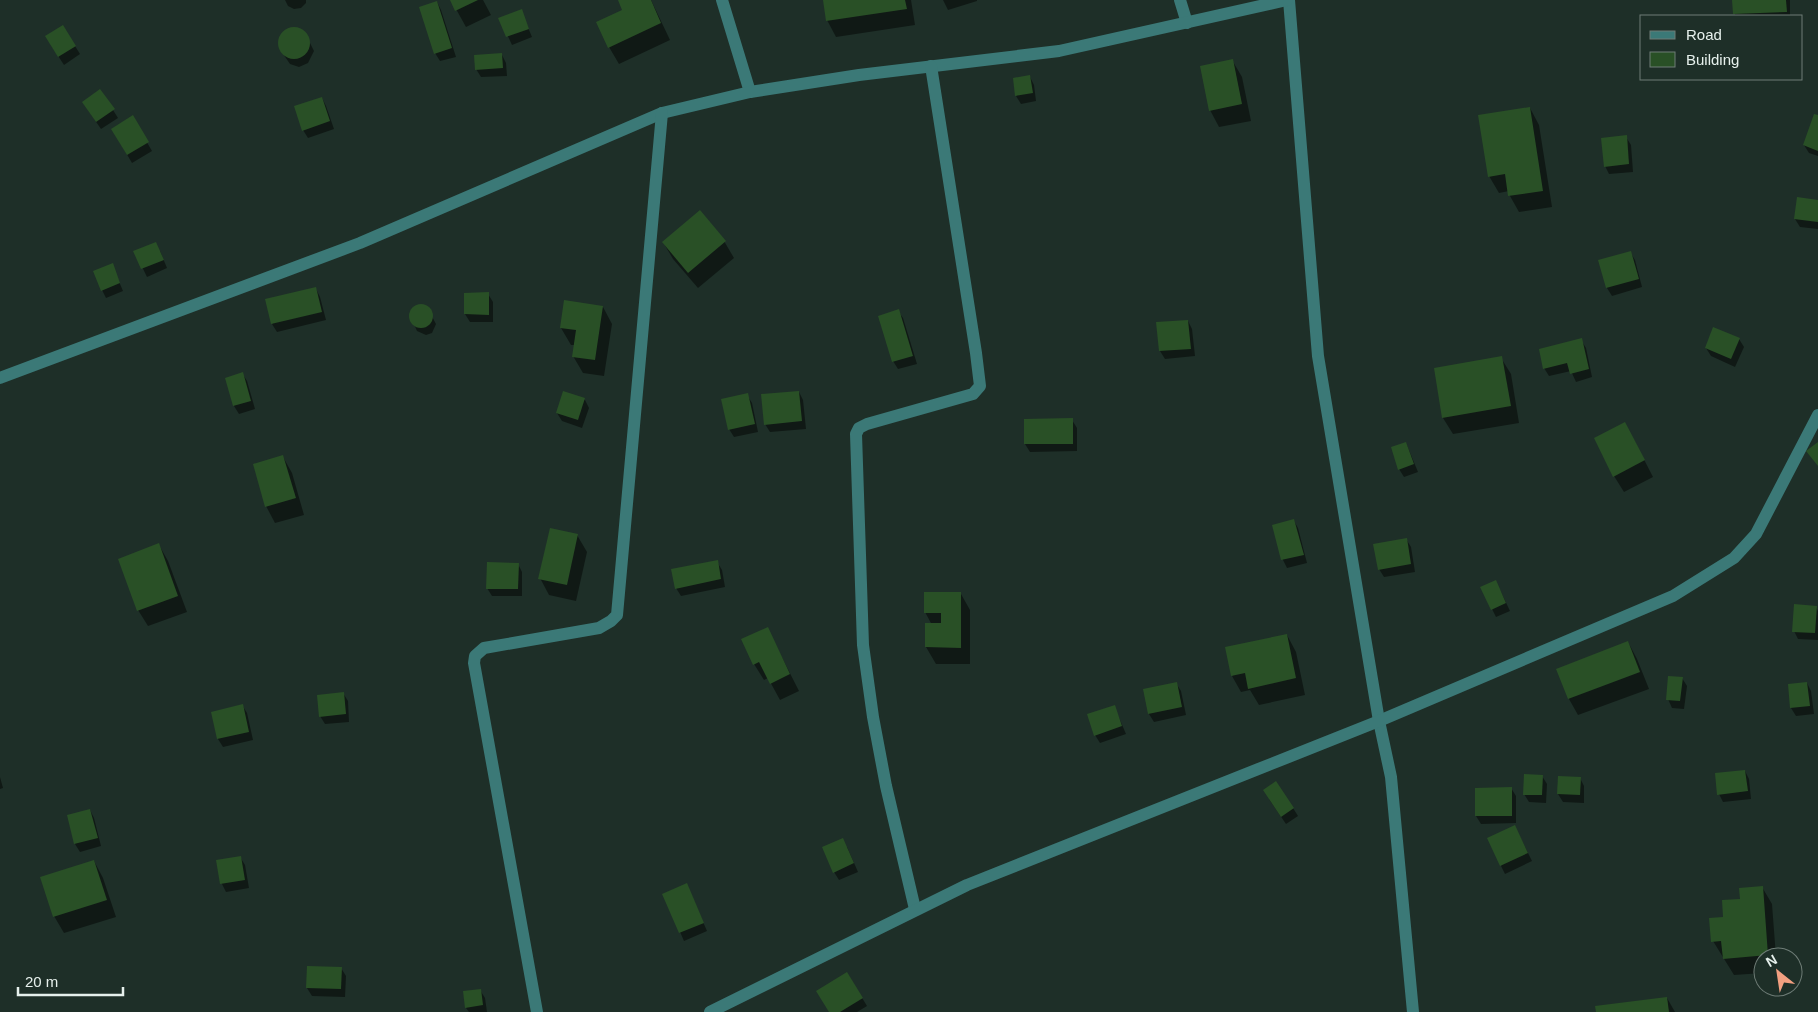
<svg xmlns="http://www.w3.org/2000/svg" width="1818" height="1012" font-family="Helvetica,sans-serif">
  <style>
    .shadow { fill: #0007 }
    .building { fill: #295026 }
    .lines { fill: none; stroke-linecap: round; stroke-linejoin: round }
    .street { stroke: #3b7977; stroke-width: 12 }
  </style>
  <rect width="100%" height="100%" fill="#1e2f28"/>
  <g class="shadow">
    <polygon points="285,0 306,0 306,3 301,8 294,9 288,6"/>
    <polygon points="451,0 483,0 491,15 466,27"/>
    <polygon points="619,0 651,0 670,40 619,64 609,47 624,10"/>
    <polygon points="824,0 911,0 915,25 836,37 827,20"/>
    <polygon points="943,0 977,0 977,1 948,10"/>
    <polygon points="1734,0 1790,0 1790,16 1735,16"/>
    <polygon points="437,2 441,10 456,57 440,61 435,53"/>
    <polygon points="521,11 532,37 512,45 500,19"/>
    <polygon points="291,29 296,29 305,33 314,51 308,63 299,67 290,64 279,48 279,43 283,33"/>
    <polygon points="51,45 75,46 80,54 64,65"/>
    <polygon points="502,55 506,63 507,76 481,77 476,69"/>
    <polygon points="1232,60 1242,77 1251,121 1219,127 1210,110"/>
    <polygon points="1030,77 1034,85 1036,101 1021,104 1016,96"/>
    <polygon points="322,98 326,106 334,129 308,138 303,130"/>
    <polygon points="1530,108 1539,125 1552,207 1519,212 1510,196 1509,191 1499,193 1489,176"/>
    <polygon points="88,110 113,110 118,118 101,129"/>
    <polygon points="132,117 152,151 132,163 112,129"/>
    <polygon points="1818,117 1818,156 1809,153 1804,145"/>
    <polygon points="1626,137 1631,145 1633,172 1609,174 1605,166"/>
    <polygon points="1818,201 1818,229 1800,227 1795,219"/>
    <polygon points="724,241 734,258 698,288 673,259 663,242"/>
    <polygon points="160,251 167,268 147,277 135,252"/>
    <polygon points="1630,252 1635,260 1642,287 1612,296 1607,288 1600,261"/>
    <polygon points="112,265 123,291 106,298 102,290"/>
    <polygon points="316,289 320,297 326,320 277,332 272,324"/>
    <polygon points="488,294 493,302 493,322 470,322 465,314"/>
    <polygon points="422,306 428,309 436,324 432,333 426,335 417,331 410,315 412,309"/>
    <polygon points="603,307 612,324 604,376 583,373 573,356 575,345 571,345 561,328"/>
    <polygon points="898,311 903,318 917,364 898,369 893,361"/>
    <polygon points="1188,321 1192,329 1195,356 1165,359 1160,351 1158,323"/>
    <polygon points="1739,339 1744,347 1735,367 1711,356 1706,348"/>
    <polygon points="1581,340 1586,348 1592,377 1576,382 1571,371 1549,376 1544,368"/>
    <polygon points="1501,358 1511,374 1519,423 1453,434 1443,418 1435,369"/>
    <polygon points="242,373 247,381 255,409 239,414 234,406"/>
    <polygon points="799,392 803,400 806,429 770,432 765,424"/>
    <polygon points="564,393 585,400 589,408 582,428 562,421 557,413"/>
    <polygon points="747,395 752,403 758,432 734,437 729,429"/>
    <polygon points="1072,420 1077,428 1077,451 1030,452 1025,444"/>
    <polygon points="1634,440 1653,477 1624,492 1614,476"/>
    <polygon points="1406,443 1418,472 1404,477 1399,469"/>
    <polygon points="283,457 292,473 304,515 275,523 266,506"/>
    <polygon points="1294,521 1298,528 1307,563 1287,568 1283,560 1274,526"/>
    <polygon points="577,535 587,552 576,601 549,595 540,578"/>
    <polygon points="1406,539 1411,547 1415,572 1384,577 1379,569"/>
    <polygon points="159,545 168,561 187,612 148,626 138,610"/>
    <polygon points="717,562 722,570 725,587 681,596 676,588"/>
    <polygon points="518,564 522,572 522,596 492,596 487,588"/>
    <polygon points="1500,590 1510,611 1496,617 1492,609"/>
    <polygon points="961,594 970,610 970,664 936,664 926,647 926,625 932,625 925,612"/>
    <polygon points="1816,607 1818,611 1818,640 1798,639 1794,631"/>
    <polygon points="767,628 799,691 780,700 768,678 764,680 754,664"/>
    <polygon points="1287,635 1296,652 1305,695 1259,705 1250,690 1241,692 1232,676"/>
    <polygon points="1628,642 1637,659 1649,689 1578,715 1569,699 1558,669"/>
    <polygon points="1682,678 1687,686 1684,709 1672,708 1668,699"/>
    <polygon points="1176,683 1181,691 1186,715 1154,722 1149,714 1144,690"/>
    <polygon points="1807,683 1811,691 1814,714 1796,716 1791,708"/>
    <polygon points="343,693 348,701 349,722 325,724 320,716"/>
    <polygon points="242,705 247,713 253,740 223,747 218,739 212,713"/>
    <polygon points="1114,706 1126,734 1100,743 1095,735"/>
    <polygon points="1745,771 1749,779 1751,799 1723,802 1719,794"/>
    <polygon points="1542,776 1547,784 1546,803 1529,802 1524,794"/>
    <polygon points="0,777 3,788 0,789"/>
    <polygon points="1580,778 1584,786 1584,803 1563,802 1558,794"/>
    <polygon points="1511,788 1516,796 1516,823 1481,824 1476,816"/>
    <polygon points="1269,799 1293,808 1298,816 1286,824"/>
    <polygon points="90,810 94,818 101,846 80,852 75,844"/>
    <polygon points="1519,835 1532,861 1505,874 1501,866"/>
    <polygon points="847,847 858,872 839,880 834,872"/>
    <polygon points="240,857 245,865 249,888 226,892 222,884 218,861"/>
    <polygon points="94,861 103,878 116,917 64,933 54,916"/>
    <polygon points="687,885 707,931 684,941 664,895"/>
    <polygon points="1762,887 1772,904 1776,957 1763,957 1763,973 1734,975 1713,941 1724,918 1741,900"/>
    <polygon points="341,968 346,976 345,997 312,996 307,988"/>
    <polygon points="847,973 867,1006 857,1012 830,1012"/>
    <polygon points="480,990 485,998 487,1012 469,1012 466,1008"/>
    <polygon points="1667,998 1675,1012 1598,1012"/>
  </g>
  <g class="building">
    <polygon points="450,0 478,0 455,11"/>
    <polygon points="618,0 651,0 661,23 608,48 596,22 622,10"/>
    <polygon points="823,0 905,0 907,9 826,21"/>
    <polygon points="1732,0 1786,0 1787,12 1733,14"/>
    <polygon points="437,1 452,48 434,54 419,7"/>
    <polygon points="522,9 529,29 506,37 498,18"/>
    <polygon points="63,25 76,46 58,57 45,36"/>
    <circle cx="294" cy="43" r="16"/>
    <polygon points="502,53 503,68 475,70 474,55"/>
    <polygon points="1233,59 1242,104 1209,111 1200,66"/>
    <polygon points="1030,75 1033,93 1015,96 1013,78"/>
    <polygon points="100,89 115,109 96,122 82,102"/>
    <polygon points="322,97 330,121 302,131 294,106"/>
    <polygon points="1530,107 1543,191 1508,196 1505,174 1488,177 1478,115"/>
    <polygon points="1814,114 1818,115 1818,151 1803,145"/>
    <polygon points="133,115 149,142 127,155 111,129"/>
    <polygon points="1627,135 1629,164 1604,167 1601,138"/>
    <polygon points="1797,197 1818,200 1818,222 1794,219"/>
    <polygon points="700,210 726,241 688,273 662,242"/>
    <polygon points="156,242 164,260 141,269 133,251"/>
    <polygon points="1631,251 1639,279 1606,288 1598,260"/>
    <polygon points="113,263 120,283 101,291 93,271"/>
    <polygon points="316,287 322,312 271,324 265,299"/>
    <polygon points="489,292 489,315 464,314 464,293"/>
    <polygon points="564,300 603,306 595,360 572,357 576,330 560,328"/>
    <circle cx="421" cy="316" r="12"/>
    <polygon points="899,309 913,356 892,362 878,316"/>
    <polygon points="1188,320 1191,349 1159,351 1156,322"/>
    <polygon points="1713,327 1740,338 1731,359 1705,348"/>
    <polygon points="1582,338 1589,369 1570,374 1567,363 1543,369 1539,349"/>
    <polygon points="1502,356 1511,406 1442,418 1434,368"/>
    <polygon points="243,372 251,401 233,406 225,378"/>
    <polygon points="563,391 585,398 578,420 556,413"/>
    <polygon points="799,391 802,421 764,425 761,394"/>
    <polygon points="748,393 755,424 728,430 721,399"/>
    <polygon points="1073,418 1073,444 1024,444 1024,419"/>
    <polygon points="1625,422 1645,460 1613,477 1594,438"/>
    <polygon points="1406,442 1414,464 1398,470 1391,447"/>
    <polygon points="1818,442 1818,466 1806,451"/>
    <polygon points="283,455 296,498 265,507 253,464"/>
    <polygon points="1294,519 1304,555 1281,560 1272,525"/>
    <polygon points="550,528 578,534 567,585 538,579"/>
    <polygon points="1407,538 1411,564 1378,570 1373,544"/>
    <polygon points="159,543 178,596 137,611 118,559"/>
    <polygon points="718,560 721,579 675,589 671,569"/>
    <polygon points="487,562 519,563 518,589 486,589"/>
    <polygon points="1496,580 1506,603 1491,610 1480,587"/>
    <polygon points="924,592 961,592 961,648 925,647 925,623 941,623 941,613 924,613"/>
    <polygon points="1794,604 1817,606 1815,633 1792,632"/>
    <polygon points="768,627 790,674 770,684 759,662 753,665 741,639"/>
    <polygon points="1287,634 1296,678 1248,689 1245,673 1231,676 1225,647"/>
    <polygon points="1628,641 1640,672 1568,699 1556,669"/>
    <polygon points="1668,676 1683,677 1680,701 1666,700"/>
    <polygon points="1177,682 1182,707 1148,714 1143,689"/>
    <polygon points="1807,682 1810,706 1790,708 1788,684"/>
    <polygon points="344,692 346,714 319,717 317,695"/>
    <polygon points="243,704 249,732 217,739 211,712"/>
    <polygon points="1115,705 1122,726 1094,736 1087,714"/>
    <polygon points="1745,770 1748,791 1717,795 1715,773"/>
    <polygon points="1524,774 1543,775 1542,795 1523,795"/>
    <polygon points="1558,776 1581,777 1580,795 1557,794"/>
    <polygon points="1276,781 1294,808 1281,817 1263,790"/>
    <polygon points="1512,787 1512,816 1475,816 1475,788"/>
    <polygon points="90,809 98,838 74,844 67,815"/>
    <polygon points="1515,825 1528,853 1500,866 1487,838"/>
    <polygon points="843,838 854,863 833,873 822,847"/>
    <polygon points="241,856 245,880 220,884 216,860"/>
    <polygon points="94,860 107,900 53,917 40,877"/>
    <polygon points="687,883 704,923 679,933 662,894"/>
    <polygon points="1763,886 1768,955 1723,959 1721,941 1711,942 1709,918 1723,917 1722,900 1740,899 1739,888"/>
    <polygon points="307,966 342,967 341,989 306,988"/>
    <polygon points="847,972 863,998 840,1012 829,1012 816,991"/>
    <polygon points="481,989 483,1005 465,1008 463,991"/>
    <polygon points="1667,997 1669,1012 1596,1012 1595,1006"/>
  </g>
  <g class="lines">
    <g class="street">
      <polyline points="722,0 750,92"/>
      <polyline points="1180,0 1187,23"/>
      <polyline points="1289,0 1318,356 1379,721 1391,777 1413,1012"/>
      <polyline points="0,378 360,243 662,113 750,92 859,75 1059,51 1287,0"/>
      <polyline points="915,909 886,786 873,717 863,645 856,434 859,428 867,424 973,394 980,386 976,353 931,66"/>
      <polyline points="537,1012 474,663 475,656 484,648 599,628 611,621 617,615 662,113"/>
      <polyline points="710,1012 967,885 1379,721 1673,596 1734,558 1756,534 1818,415"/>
    </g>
  </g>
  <rect x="1640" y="15" width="162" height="65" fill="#1e2f28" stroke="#6e7c76"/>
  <rect x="1650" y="31" width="25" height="8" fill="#3b7977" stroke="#6e7c76"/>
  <text x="1686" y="40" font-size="15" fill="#e6f0ec">Road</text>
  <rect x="1650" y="52" width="25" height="15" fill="#295026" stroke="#6e7c76"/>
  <text x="1686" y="65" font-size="15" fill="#e6f0ec">Building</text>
  <g transform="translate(1778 972) rotate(330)"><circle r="24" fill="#1e2f28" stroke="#6e7c76"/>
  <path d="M0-4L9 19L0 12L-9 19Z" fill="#f2a081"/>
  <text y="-8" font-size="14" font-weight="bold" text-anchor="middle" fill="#e6f0ec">N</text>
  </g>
  <path d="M18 987v8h105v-8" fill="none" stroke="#e6f0ec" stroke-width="2.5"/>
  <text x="25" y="987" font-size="15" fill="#e6f0ec" stroke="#1e2f28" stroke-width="4" paint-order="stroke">20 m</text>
</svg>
